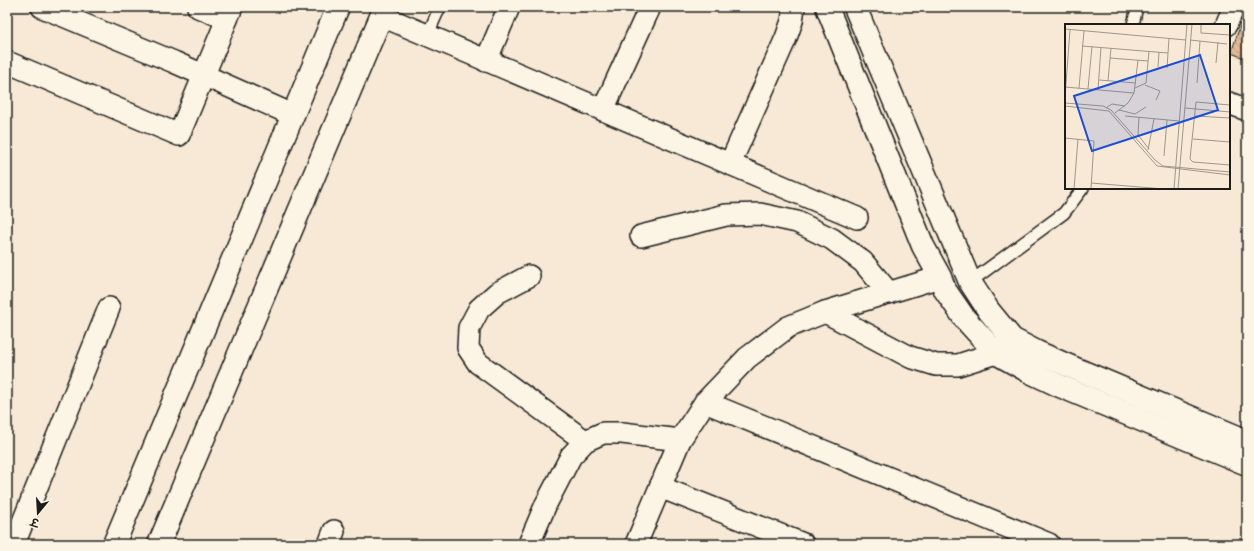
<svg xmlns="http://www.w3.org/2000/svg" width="1254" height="551" font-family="'Balsamiq Sans','Playpen Sans Deva',sans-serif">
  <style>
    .building { fill: url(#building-back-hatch); stroke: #1c1c1c }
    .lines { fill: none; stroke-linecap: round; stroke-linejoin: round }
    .lane-casing { stroke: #1c1c1c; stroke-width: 14 }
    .street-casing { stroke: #1c1c1c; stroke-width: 24 }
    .secondary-casing { stroke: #1c1c1c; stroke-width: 25 }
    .lane { stroke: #fcf5e5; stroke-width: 11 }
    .street { stroke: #fcf5e5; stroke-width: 21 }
    .secondary { stroke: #fcf5e5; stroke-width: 22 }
    .inset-road { fill: none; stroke: #9f978b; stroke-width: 1 }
    .view { fill: #1d4ed8; fill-opacity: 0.15; stroke: #1d4ed8; stroke-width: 2 }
    .inset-edge { fill: none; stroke: #1c1c1c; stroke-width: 2 }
  </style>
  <defs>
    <pattern id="building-back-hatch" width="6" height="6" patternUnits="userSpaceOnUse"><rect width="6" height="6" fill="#e4b994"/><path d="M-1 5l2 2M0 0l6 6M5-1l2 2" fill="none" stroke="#c39e7f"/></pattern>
  </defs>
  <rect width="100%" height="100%" fill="#f7e9d5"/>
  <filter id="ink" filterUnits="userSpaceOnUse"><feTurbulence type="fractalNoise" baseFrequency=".025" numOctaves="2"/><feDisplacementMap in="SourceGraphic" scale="8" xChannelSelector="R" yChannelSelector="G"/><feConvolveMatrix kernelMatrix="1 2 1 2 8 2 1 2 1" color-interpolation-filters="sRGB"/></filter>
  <g filter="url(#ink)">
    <polygon class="building" points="1241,23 1247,25 1247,59 1231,53"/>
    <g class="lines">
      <defs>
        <g id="lane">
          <polyline points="1133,25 1137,7"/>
          <polyline points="427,36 440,7"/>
          <polyline points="970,282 1064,213 1083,188"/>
        </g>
        <g id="street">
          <polyline points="42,7 174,62 293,115"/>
          <polyline points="198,7 227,19"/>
          <polyline points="382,16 857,218"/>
          <polyline points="1226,25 1234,7"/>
          <polyline points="486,61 509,7"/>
          <polyline points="7,62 179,135 232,7"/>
          <polyline points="1229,103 1247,110"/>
          <polyline points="603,110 650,7"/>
          <polyline points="730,164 786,38 792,21 794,7"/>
          <polyline points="641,236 726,215 760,214 797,222 832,239 863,262 889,293"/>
          <polyline points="529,276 497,293 479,309 469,328 468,348 478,363 585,441"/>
          <polyline points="825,312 910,357 936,365 958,365 996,353 1008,342"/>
          <polyline points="705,402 1049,544"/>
          <polyline points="660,487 803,544"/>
          <polyline points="14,544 109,308"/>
          <polyline points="329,544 334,531"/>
          <polyline points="529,544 546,504 571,456 585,441 603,433 622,433 680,440"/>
          <polyline points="636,544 680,440 705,402 747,358 788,327 825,312 940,277"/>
        </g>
        <g id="secondary">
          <polyline points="827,7 923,246 940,277 945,290 965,319 996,353 1028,371 1060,386 1247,464"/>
          <polyline points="855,7 970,282 989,311 1012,339 1037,352 1069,366 1247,441"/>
          <polyline points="114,544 338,7"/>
          <polyline points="159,544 385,7"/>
        </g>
      </defs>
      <use href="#lane" class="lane-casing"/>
      <use href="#street" class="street-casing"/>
      <use href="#secondary" class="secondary-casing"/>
      <use href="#lane" class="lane"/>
      <use href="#street" class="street"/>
      <use href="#secondary" class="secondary"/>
    </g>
  </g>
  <g transform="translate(1065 24)">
    <rect width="165" height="165" fill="#f7e9d5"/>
    <path class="inset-road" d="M136,0V9L165,11M0,5L121,16M125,16L162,20M17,22L103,29M45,34L83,37M151,39L153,18M93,43L94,28M102,44L104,14M34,56L71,59M43,57L46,24M132,59L135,17M80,61L95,67L91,76M0,63L69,69M14,64L19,7M70,64L81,59L84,27M23,65L27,22M33,66L36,23M0,73L5,6M0,79L38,82L46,86L90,136L98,142L165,148M165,81L131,78L125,135L128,138L165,141M0,82L44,87L92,142L165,151M41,84L47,80L60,82M120,84L165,88M54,86L70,90L81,83M50,89L63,79L69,69L73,36M60,92L114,97M130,92L165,94M74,93L73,111L84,125M0,114L29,117L26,165M128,115L165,118M83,126L89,95M99,132L102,96M26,159L99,165M9,165L13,115M109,165L122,0M113,165L127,0"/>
    <path class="view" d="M135,31L153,86L27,127L9,72Z"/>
    <rect width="165" height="165" class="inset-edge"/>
  </g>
  <rect width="1254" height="551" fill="none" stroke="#fcf5e5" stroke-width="24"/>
  <rect x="12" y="12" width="1230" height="527" fill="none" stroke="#1c1c1c" stroke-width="1.5" filter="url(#ink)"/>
  <g transform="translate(38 513) rotate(198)" stroke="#fcf5e5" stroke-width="3" paint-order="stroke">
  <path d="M0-3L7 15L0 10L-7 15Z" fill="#1c1c1c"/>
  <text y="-6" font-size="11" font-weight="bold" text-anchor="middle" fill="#1c1c1c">उ</text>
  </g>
</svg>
